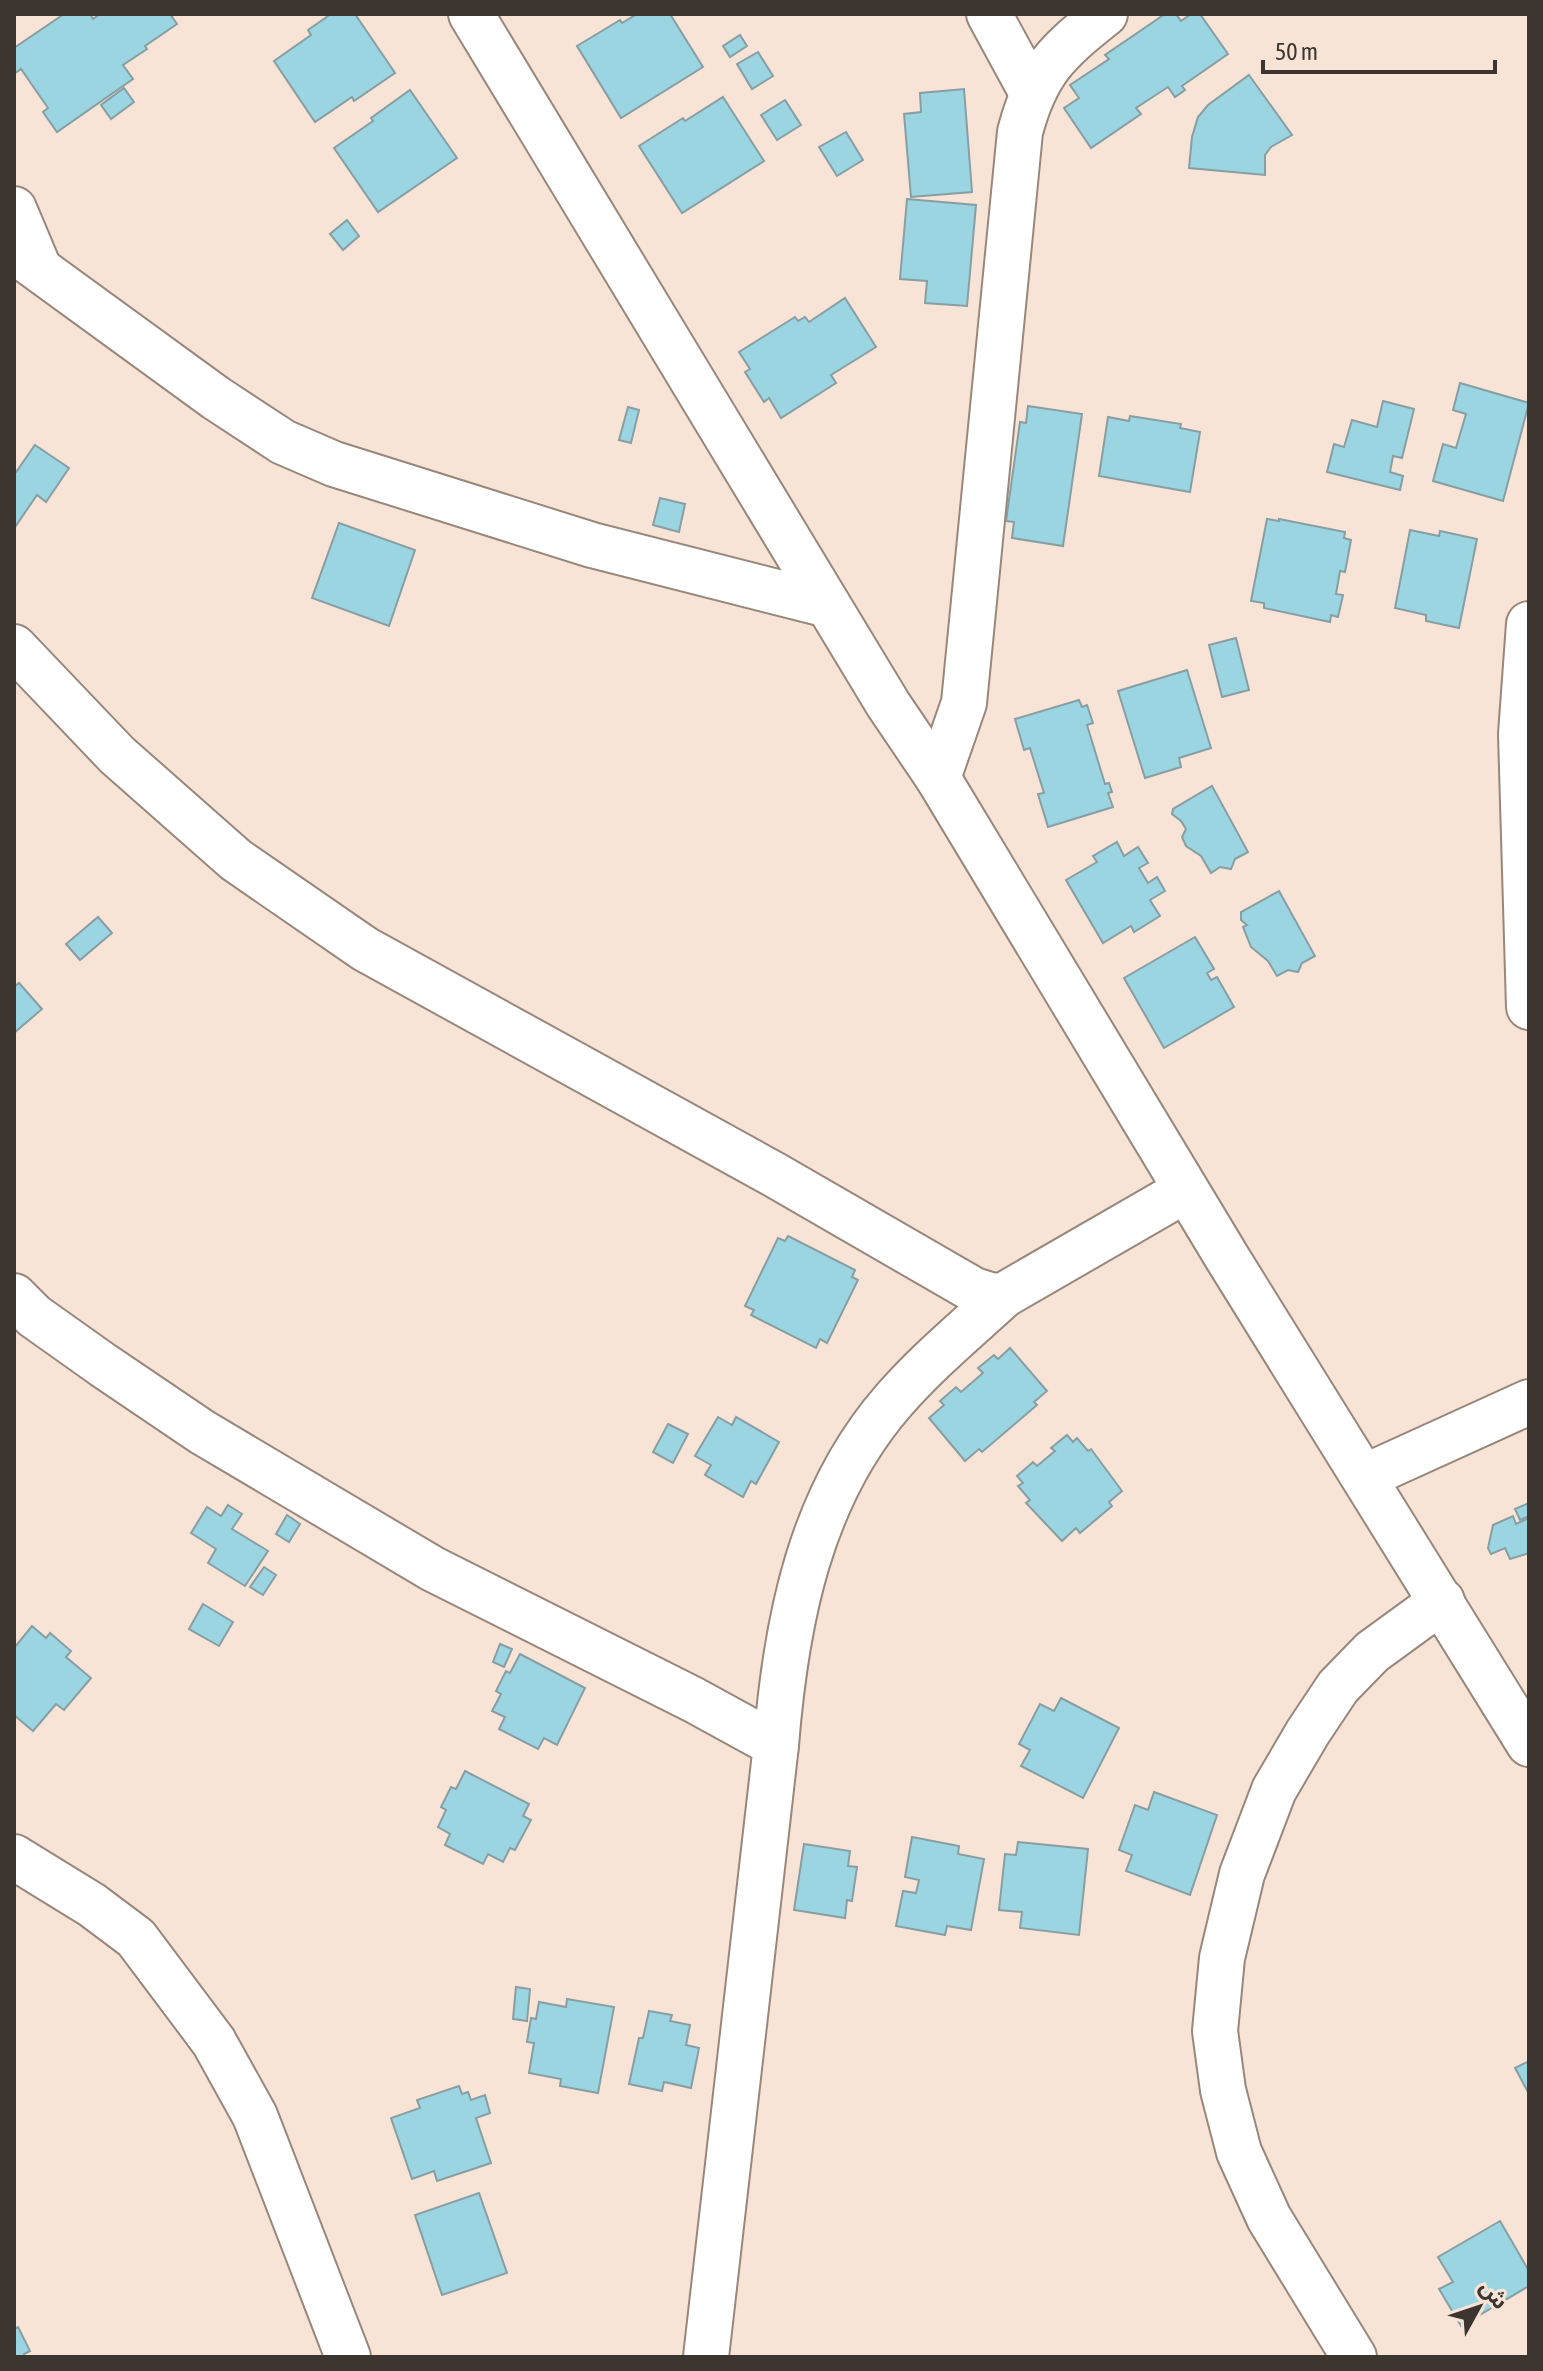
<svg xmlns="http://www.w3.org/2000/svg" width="1543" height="2371" font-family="'Asap Condensed','Noto Sans Arabic',sans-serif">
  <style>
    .building { fill: #9cd5e2; stroke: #879ea3; stroke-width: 2 }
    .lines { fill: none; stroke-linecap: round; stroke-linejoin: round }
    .minor-casing { stroke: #98877b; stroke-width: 48 }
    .minor { stroke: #fff; stroke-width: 44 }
  </style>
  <rect width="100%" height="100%" fill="#f7e4d6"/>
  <g class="building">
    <polygon points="64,14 90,14 93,19 100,14 170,14 177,24 145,46 147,49 123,65 133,79 57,132 43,112 48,108 21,69 14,74 14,48"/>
    <polygon points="331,14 355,14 395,73 354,101 352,97 315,122 274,61 311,35 308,30"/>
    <polygon points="637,14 670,14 703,67 621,118 577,46 620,20 622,23"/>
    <polygon points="1165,14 1176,14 1181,21 1191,14 1200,14 1228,54 1182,86 1185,90 1175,97 1168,87 1136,108 1141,114 1091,148 1064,108 1079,98 1070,85 1109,59 1105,55"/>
    <polygon points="740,35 747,46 730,57 723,46"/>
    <polygon points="758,52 773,76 752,89 737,64"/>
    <polygon points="1249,75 1292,135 1271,147 1265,155 1265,175 1189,168 1192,137 1198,117 1208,105"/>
    <polygon points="124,88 134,102 111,119 101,105"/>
    <polygon points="964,89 972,192 911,197 904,114 921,112 920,93"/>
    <polygon points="410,90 457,158 378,212 334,148 373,121 371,118"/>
    <polygon points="723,97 764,161 682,213 639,146 683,118 685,121"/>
    <polygon points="785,100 801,125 777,140 761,115"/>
    <polygon points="846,132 863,160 837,176 819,147"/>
    <polygon points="907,199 976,205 967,306 925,303 927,281 900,279"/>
    <polygon points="347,220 359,236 343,250 330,234"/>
    <polygon points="845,298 876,347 831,375 836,383 781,418 769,398 764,402 745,372 750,369 739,352 795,317 798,321 805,317 809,322"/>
    <polygon points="1460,383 1529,403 1503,501 1433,481 1443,444 1456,448 1466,414 1453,410"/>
    <polygon points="1383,401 1414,409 1402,458 1393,456 1390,472 1403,476 1400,490 1327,472 1334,444 1344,447 1352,420 1377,427"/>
    <polygon points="1028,406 1082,414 1063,546 1012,538 1014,522 1006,521 1020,422 1026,423"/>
    <polygon points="628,407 639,410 631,443 619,440"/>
    <polygon points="1130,416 1181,424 1180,428 1200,432 1190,492 1099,476 1108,417 1129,421"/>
    <polygon points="35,445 69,468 46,502 37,495 15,527 14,475"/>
    <polygon points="660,498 685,504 679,532 653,525"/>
    <polygon points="1267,519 1279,521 1279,519 1345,532 1344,538 1351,540 1345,572 1340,571 1336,594 1343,595 1338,617 1331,615 1330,622 1264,608 1264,603 1251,601"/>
    <polygon points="339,523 415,550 389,626 312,598"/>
    <polygon points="1410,530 1439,536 1440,531 1477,539 1459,628 1426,621 1426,615 1395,608"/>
    <polygon points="1236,638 1249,690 1222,697 1209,645"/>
    <polygon points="1187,670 1211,748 1179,758 1181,767 1145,778 1118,691"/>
    <polygon points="1079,700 1082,707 1087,705 1093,723 1087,725 1105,784 1109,783 1112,792 1108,793 1113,807 1048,827 1038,794 1044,793 1030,748 1024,750 1015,719"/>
    <polygon points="1212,786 1248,852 1235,859 1231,869 1220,867 1211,873 1201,856 1186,846 1182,837 1186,829 1181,821 1172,814 1173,809"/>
    <polygon points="1117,842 1124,856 1138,847 1148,863 1139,868 1148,883 1157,877 1165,891 1150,900 1160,916 1134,932 1131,926 1103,943 1066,880 1097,862 1093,856"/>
    <polygon points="1279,891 1315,956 1302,963 1298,972 1288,970 1277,976 1268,961 1251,947 1243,927 1247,925 1241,920 1241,912"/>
    <polygon points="98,917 112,933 80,960 66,944"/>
    <polygon points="1195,937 1214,969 1207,973 1211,980 1217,977 1234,1007 1164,1048 1124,978"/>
    <polygon points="19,983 42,1009 14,1033 14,987"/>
    <polygon points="788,1236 855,1270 852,1277 858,1280 827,1343 820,1339 816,1348 751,1315 754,1310 745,1306 778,1238 785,1241"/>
    <polygon points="1010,1348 1047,1391 1034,1402 1037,1405 982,1452 979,1449 965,1461 929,1418 944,1405 940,1401 956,1387 961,1392 983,1373 978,1368 994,1355 998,1359"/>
    <polygon points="718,1417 732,1425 736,1417 779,1442 756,1484 751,1481 743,1497 705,1475 711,1465 695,1456"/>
    <polygon points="668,1424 688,1434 673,1463 653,1452"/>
    <polygon points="1067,1435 1073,1442 1077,1438 1088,1451 1091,1449 1122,1491 1109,1502 1112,1506 1080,1533 1076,1528 1062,1541 1026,1503 1030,1500 1018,1486 1023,1483 1017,1476 1033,1462 1037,1466 1055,1451 1051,1448"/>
    <polygon points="1529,1503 1529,1516 1520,1520 1515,1509"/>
    <polygon points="228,1505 242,1514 232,1529 268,1551 245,1586 208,1563 216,1549 191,1533 207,1507 221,1516"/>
    <polygon points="287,1515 300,1524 289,1542 276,1534"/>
    <polygon points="1513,1516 1516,1524 1529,1518 1529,1553 1510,1559 1505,1548 1491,1554 1488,1548 1493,1525"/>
    <polygon points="264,1567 276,1575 263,1595 250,1587"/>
    <polygon points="203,1604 233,1622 219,1646 189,1629"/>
    <polygon points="32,1626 46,1638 50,1633 71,1651 66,1657 91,1678 64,1710 56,1704 33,1731 14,1715 14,1648"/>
    <polygon points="500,1644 512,1649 504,1667 493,1662"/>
    <polygon points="520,1654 585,1688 557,1745 544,1738 538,1749 499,1729 505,1717 492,1711 501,1694 496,1691 506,1671 510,1673"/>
    <polygon points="1061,1698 1119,1728 1083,1798 1021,1766 1030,1750 1019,1744 1040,1704 1054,1711"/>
    <polygon points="465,1771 529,1804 523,1816 531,1820 515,1850 510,1848 503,1862 488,1854 483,1864 445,1845 450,1834 438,1827 446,1810 441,1807 451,1787 456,1789"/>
    <polygon points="1154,1792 1217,1815 1190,1895 1126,1871 1132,1855 1119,1850 1135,1805 1148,1810"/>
    <polygon points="912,1837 959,1846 958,1854 984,1859 971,1930 947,1926 945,1935 896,1926 903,1891 916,1893 919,1880 905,1877"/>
    <polygon points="1018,1842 1088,1849 1079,1935 1020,1928 1022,1912 999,1910 1005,1854 1016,1855"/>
    <polygon points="804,1844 850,1851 848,1866 857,1867 852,1901 847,1900 845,1918 794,1910"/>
    <polygon points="516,1987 530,1989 527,2021 513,2019"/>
    <polygon points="567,1999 614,2007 598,2093 560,2086 561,2079 529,2073 534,2043 527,2042 531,2018 536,2019 539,2002 566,2007"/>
    <polygon points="649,2011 672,2015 670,2021 690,2025 686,2045 699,2048 691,2088 664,2082 662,2091 629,2084 639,2038 643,2038"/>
    <polygon points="1529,2061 1529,2094 1515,2068"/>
    <polygon points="459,2086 462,2094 468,2092 471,2100 485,2095 490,2113 476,2118 491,2163 437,2181 434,2171 412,2179 391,2118 420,2108 417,2100"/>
    <polygon points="479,2193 507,2273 442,2295 415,2215"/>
    <polygon points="1500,2221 1529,2271 1529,2286 1461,2326 1439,2289 1453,2282 1438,2257"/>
    <polygon points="18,2327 30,2351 24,2354 25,2357 14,2357 14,2329"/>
  </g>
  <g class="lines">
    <defs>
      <g id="minor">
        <polyline points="471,14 888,704 938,778 1228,1259 1529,1744"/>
        <polyline points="989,14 1032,93"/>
        <polyline points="14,209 38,266"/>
        <polyline points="14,251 216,398 283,442 334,464 592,545 828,605"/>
        <polyline points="1529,624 1521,734 1529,1007"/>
        <polyline points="14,647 117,755 236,860 365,949 775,1175 974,1290 993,1296 1004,1295 1186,1190"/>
        <path d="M938,778L964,703L1020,132C1036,71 1057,52 1105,14"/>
        <polyline points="14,1296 34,1316 103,1365 202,1432 433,1569 694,1700 776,1745 706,2357"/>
        <polyline points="1364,1477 1529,1402"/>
        <path d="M776,1745C786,1621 810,1496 894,1400C927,1362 967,1329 1004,1295"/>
        <polyline points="14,1857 92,1905 136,1938 214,2042 255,2116 348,2357"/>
        <polyline points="1354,2357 1269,2218 1239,2152 1223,2090 1215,2031 1222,1958 1242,1874 1274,1790 1308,1732 1338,1687 1372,1652 1442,1601"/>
      </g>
    </defs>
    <use href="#minor" class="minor-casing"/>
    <use href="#minor" class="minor"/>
  </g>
  <rect width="1543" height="2371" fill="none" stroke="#3c3530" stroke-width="32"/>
  <g transform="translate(1479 2307) rotate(50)" stroke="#f7e4d6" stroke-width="6" paint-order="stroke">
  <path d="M0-6L14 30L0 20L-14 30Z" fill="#3c3530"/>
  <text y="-12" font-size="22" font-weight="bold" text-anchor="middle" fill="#3c3530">ش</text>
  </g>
  <path d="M1263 60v12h232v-12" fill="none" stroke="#3c3530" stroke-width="4"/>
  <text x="1275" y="60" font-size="24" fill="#3c3530" stroke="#f7e4d6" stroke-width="6" paint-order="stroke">50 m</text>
</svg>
